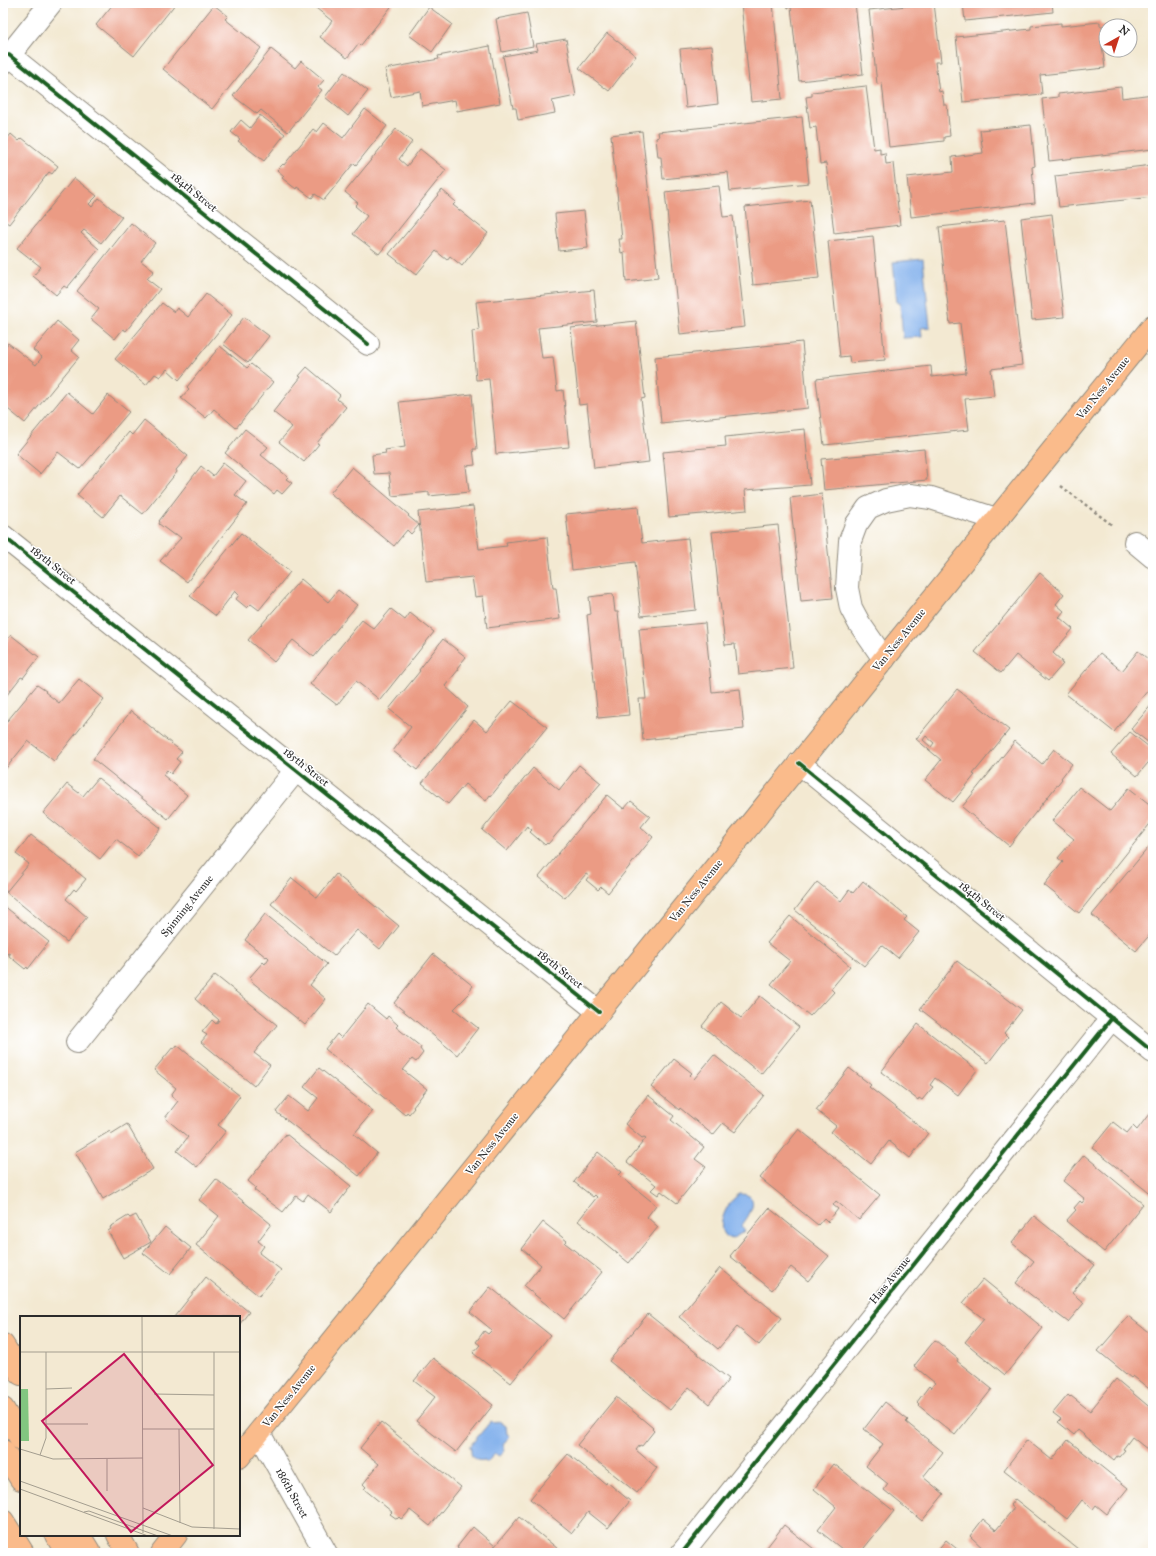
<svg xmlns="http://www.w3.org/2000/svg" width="1156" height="1556" font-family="'IM FELL Great Primer',serif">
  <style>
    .water { fill: #82b0ec; stroke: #566e8c }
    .building { fill: #eb9b84; fill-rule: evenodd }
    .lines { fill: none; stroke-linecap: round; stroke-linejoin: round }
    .minor-casing { stroke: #8f8a7e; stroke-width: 24 }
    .major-casing { stroke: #8f8a7e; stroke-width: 24 }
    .highway-casing { stroke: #8f8a7e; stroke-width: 24 }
    .path { stroke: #8f8a7e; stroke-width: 2.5; stroke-dasharray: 3 3; stroke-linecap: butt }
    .minor { stroke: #fff; stroke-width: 22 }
    .major { stroke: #fabb8b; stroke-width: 22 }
    .highway { stroke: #fabb8b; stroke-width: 22 }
    .cycleway-casing { stroke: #fff; stroke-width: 6 }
    .cycleway { stroke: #1b5e20; stroke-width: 4 }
    .labels { text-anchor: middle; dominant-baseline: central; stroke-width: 3; stroke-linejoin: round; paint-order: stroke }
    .street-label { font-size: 11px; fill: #2b2b2b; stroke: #fff }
    .inset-road { fill: none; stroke: #a39d8f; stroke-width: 1 }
    .view { fill: #c2185b; fill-opacity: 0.15; stroke: #c2185b; stroke-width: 2 }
    .inset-edge { fill: none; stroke: #2b2b2b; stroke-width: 2 }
  </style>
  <rect width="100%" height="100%" fill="#fff"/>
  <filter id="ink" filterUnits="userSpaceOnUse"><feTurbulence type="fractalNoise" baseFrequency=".025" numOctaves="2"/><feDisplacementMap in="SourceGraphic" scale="8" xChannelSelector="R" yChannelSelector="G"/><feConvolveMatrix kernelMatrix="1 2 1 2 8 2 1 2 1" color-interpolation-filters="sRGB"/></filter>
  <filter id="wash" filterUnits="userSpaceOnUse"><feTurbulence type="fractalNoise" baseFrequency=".012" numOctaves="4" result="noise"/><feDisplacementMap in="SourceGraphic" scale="16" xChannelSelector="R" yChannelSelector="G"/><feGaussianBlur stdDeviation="0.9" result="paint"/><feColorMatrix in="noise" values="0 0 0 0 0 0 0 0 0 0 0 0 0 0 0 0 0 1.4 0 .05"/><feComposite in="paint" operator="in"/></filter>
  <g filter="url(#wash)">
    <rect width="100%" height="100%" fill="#f3e9d2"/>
    <g class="water">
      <polygon points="923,259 930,327 921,328 922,337 903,338 900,303 897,303 893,262"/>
      <path d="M740,1194C763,1194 749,1217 741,1226L745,1231L732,1239C710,1235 727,1200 740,1194Z"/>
      <path d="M491,1421L494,1423L499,1421L506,1426L507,1434L510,1436L503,1444L505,1451L500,1456L495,1454L487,1462L485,1460C476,1462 470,1458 471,1449L469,1447Z"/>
    </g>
    <g id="blocks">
      <g class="building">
        <polygon points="114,3 176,3 134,56 96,25"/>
        <polygon points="312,3 394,3 361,45 358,44 347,58 320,37 332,21 311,4"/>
        <polygon points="741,3 773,3 782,99 751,102"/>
        <polygon points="787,3 855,3 863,74 799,81 791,7 788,8"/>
        <polygon points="934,3 941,62 935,62 939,92 942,91 944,105 947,105 950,136 944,137 944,141 889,147 882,83 877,84 869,10"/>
        <polygon points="963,3 1052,3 1053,12 965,21"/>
        <polygon points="214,5 228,16 225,19 261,48 212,109 163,69"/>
        <polygon points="429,7 452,24 432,52 409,35"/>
        <polygon points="527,13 533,46 502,52 496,19"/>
        <polygon points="1100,22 1100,26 1104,26 1106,44 1102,45 1105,68 1040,75 1042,94 963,102 956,37 1031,29 1031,26 1061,23 1061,26"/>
        <polygon points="607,33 636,56 609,91 579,68"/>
        <polygon points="566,39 576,96 552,101 555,113 518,120 516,108 513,108 503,56 538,50 536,44"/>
        <polygon points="490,46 500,103 457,111 455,100 422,106 420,91 391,97 385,69 439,59 438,56"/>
        <polygon points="712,46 718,104 686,108 680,49"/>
        <polygon points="271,49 295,68 301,61 324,80 318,87 322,90 288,132 261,110 257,114 233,96"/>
        <polygon points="344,72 368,91 348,116 325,97"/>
        <polygon points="866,86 874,149 880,148 880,154 885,153 886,164 893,163 900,225 834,233 826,163 820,164 816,127 810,128 806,97 812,96 812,92"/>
        <polygon points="1121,87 1122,98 1153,94 1153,149 1049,161 1042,99 1058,97 1058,94"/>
        <polygon points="365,109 387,126 356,165 354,163 324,200 315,194 312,198 297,187 296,189 282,178 284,176 277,170 283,164 284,165 313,129 317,132 324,123 343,138"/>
        <polygon points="260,115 285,134 264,161 238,141 240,139 231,132 241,120 250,128"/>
        <polygon points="802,117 809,183 730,191 728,172 663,179 661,157 658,157 656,138 659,137 658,132"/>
        <polygon points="1031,125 1035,166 1032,167 1035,203 911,217 907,177 953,172 952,157 983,153 980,130"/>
        <polygon points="396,129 412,142 399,159 407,166 420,149 446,170 379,254 353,234 367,216 355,206 358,203 345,192"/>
        <polygon points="642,131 658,278 626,282 624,252 621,253 619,239 622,239 611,135"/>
        <polygon points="11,134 19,141 22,138 58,166 52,174 49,172 9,224 3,220 3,144"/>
        <polygon points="1153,165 1153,197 1059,207 1055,176"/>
        <polygon points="74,178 97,196 89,204 92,207 99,198 122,217 101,243 84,230 81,233 99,249 67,288 64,286 56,295 33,276 41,267 17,248"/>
        <polygon points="719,186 723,217 733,216 745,327 680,334 665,192"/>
        <polygon points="442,190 456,202 453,205 488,233 462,266 450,256 447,260 436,251 416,275 389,254"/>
        <polygon points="810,200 819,278 753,285 745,207"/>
        <polygon points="584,211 588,248 559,251 555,214"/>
        <polygon points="1052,214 1064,317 1032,320 1021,218"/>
        <polygon points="1005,220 1022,365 991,369 994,396 965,399 969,430 824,445 816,379 931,366 932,377 966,373 960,323 950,324 939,227"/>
        <polygon points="131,223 155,243 141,261 154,271 147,279 160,289 126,331 123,329 115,339 91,319 99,309 77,291"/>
        <polygon points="873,236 885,360 850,363 849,356 840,357 828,241"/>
        <polygon points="594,290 597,322 538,328 542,358 553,357 557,391 563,390 569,447 496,454 489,379 476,380 472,331 479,330 476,302"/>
        <polygon points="206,294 232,315 179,380 167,369 160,377 155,374 146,385 115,359 162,303 174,312 177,308 188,317"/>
        <polygon points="244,317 269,336 248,363 223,344"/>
        <polygon points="57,321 79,340 71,350 79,357 25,423 3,405 3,350 8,343 36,365 42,357 33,350"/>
        <polygon points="636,321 645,398 641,399 649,462 594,468 587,404 579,405 571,328"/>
        <polygon points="802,342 808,408 661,423 655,357"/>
        <polygon points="220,346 247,368 251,364 273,382 236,428 214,409 206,418 181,398 189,389 187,387"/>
        <polygon points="307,367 340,395 337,399 346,407 317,443 319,444 304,462 279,442 292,427 273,412 301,377 299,376"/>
        <polygon points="67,392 93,414 108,395 129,412 80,469 58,452 40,474 16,454"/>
        <polygon points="472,394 477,449 473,449 475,465 466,466 469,492 429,496 429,492 392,496 389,473 374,474 372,455 386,453 385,450 405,447 399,402"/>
        <polygon points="144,420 188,456 176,470 177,472 143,514 120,496 103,517 77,495 129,432 132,435"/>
        <polygon points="245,429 268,447 261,455 288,477 286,479 292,483 282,494 277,490 274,494 225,453"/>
        <polygon points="805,429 810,485 745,490 747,510 669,517 663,452 726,446 725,437"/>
        <polygon points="924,449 927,480 824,490 821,459"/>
        <polygon points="223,463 246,481 235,495 247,504 187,582 160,561 181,538 176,534 175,536 159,524 160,522 159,521 201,466 213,476"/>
        <polygon points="352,467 409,515 408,516 419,525 411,534 407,530 394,546 330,493"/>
        <polygon points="822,494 833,598 801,601 790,498"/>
        <polygon points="473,506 479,549 507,546 506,542 547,537 553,588 556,588 560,619 487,628 483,596 475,597 472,577 426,582 418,512"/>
        <polygon points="638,507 642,543 688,538 696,610 641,616 635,562 572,570 566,514"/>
        <polygon points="778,525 793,668 738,674 735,644 725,645 712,532"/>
        <polygon points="241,533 290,572 259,610 251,604 247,608 236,599 239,595 235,591 216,616 190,596"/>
        <polygon points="1040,573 1064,594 1056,604 1064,611 1059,617 1073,629 1053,653 1062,661 1061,663 1063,664 1048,681 1016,655 1001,673 975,652"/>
        <polygon points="301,579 328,602 338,590 357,605 314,657 293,640 274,662 248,640"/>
        <polygon points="613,594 615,612 618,612 629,715 598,718 587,615 591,614 589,597"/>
        <polygon points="391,609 405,620 410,613 434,632 380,700 356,681 337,705 310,684 362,620 374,629"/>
        <polygon points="705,623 712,692 740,689 744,729 643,740 639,699 646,699 639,629"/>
        <polygon points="11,635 39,657 23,678 21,677 3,700 3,646"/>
        <polygon points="443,639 466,657 457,668 459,669 445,686 468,707 417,770 393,751 411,727 389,709 420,671 419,670"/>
        <polygon points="1138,651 1153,663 1153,684 1114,732 1066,694 1100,653 1122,671"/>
        <polygon points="79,679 104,699 54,761 28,741 3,772 3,726 37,685 46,691 45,692 59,703"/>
        <path d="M957,689L1009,730L973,774L975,775L953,802L925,780L941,760L916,739ZM926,736L934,743L931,747L923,740Z"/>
        <polygon points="512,701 547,727 491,796 490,795 486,801 465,784 448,804 422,783 474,720 487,731"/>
        <polygon points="1153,703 1153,746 1131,729"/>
        <polygon points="131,711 182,752 176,759 180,762 171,774 167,770 163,775 187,795 168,819 93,759"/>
        <polygon points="1130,732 1153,750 1153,757 1137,776 1111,754"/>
        <polygon points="1015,741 1042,764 1054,749 1072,764 1061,778 1062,779 1009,846 962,807"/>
        <polygon points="579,765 601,783 548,844 547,843 545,845 530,832 532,830 527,826 507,851 482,830 533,768 559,790"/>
        <polygon points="98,778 161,828 138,856 116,839 100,859 43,813 67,784 83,796"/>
        <polygon points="1079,787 1110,811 1129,788 1153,807 1153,820 1079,913 1044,885 1063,862 1058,858 1074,839 1052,821"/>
        <polygon points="607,795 624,809 631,801 650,816 641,827 653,837 608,893 601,887 598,890 586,880 589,876 586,874 565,898 539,877"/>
        <polygon points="31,835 86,879 76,891 74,889 66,899 87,917 67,942 6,892 29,864 16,854"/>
        <polygon points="1153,842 1153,931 1136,951 1092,915"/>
        <polygon points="336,874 399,926 380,949 357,930 334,956 271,904 292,878 317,898"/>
        <polygon points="863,881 907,917 904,920 919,932 898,958 882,945 864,966 795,910 817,882 841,901 849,890 853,893"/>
        <polygon points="3,905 49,942 28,969 27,967 25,969 9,956 10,954 8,953 3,959"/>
        <polygon points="265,914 327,964 310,985 326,999 305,1025 251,981 252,979 250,977 263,962 265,964 269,958 267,956 266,957 245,940"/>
        <polygon points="790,916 850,966 831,989 834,992 824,1003 823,1002 810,1016 771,984 790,961 767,943"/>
        <polygon points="433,954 473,986 468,992 470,993 454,1009 478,1028 457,1055 394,1003"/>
        <polygon points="957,961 1022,1010 1004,1033 1008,1037 988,1063 962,1043 963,1042 920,1009"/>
        <polygon points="215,975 277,1025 254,1053 270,1065 254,1086 201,1042 207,1035 202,1032 212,1020 216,1024 219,1020 195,999"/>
        <polygon points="760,996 799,1027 761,1074 702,1026 721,1002 741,1018"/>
        <polygon points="368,1004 386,1019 388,1016 398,1025 396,1027 421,1047 420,1049 423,1053 416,1062 412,1059 403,1070 427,1089 413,1107 414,1108 409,1114 407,1112 405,1115 325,1049 337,1034 341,1038"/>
        <polygon points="918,1024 977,1070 958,1095 935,1078 930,1085 933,1087 922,1100 919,1098 918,1100 881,1072"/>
        <polygon points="177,1045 240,1096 218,1125 226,1131 197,1167 177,1151 188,1137 165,1118 178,1101 171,1095 176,1088 154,1070 173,1047 175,1048"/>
        <polygon points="714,1055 764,1095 735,1132 723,1123 713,1135 680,1108 679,1110 651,1087 674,1059 692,1073 690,1075 694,1079"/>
        <polygon points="319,1068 373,1111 354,1134 377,1153 359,1176 276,1112 289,1096 308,1111 318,1098 304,1087"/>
        <polygon points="849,1068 871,1085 869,1087 928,1133 910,1158 889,1141 871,1164 831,1132 836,1126 816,1110"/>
        <polygon points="648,1095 674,1116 671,1120 704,1147 695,1159 706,1167 677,1203 661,1191 658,1195 651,1190 656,1185 627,1162 646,1138 644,1137 642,1138 625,1124"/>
        <polygon points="1149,1114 1153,1117 1152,1195 1092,1148 1113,1122 1127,1133 1133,1126 1137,1130"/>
        <polygon points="127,1124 153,1169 103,1199 75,1152 110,1131 111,1134"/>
        <polygon points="799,1129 880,1195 859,1220 836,1201 833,1205 838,1209 828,1222 824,1218 818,1225 760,1178"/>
        <polygon points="286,1134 351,1186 331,1212 308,1194 303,1201 296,1196 283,1212 254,1190 256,1188 248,1181"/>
        <polygon points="598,1152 622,1172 619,1175 656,1205 647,1217 658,1227 629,1263 578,1221 597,1197 595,1195 593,1197 574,1182"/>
        <polygon points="1084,1155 1143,1204 1104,1252 1066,1221 1076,1210 1074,1208 1080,1201 1082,1203 1085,1199 1063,1181"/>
        <polygon points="216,1179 271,1224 258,1241 264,1246 259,1253 281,1270 259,1296 196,1245 219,1216 199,1200"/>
        <polygon points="769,1208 829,1256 808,1281 791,1267 772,1290 730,1256"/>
        <polygon points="136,1215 151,1242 123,1258 108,1231 111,1229 110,1227 128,1216 130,1218"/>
        <polygon points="1034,1216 1095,1265 1072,1293 1084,1303 1068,1322 1056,1313 1055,1314 1016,1283 1034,1261 1012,1243"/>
        <polygon points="543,1222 567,1241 565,1243 602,1272 564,1319 524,1286 541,1265 522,1249"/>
        <polygon points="165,1227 191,1248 170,1274 143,1253"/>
        <polygon points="720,1268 782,1318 759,1345 737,1327 718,1349 679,1317"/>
        <polygon points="206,1277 249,1312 239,1325 239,1317 174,1317"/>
        <polygon points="983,1279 1043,1328 1005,1375 965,1342 984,1319 963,1303"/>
        <polygon points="490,1287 550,1335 511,1383 473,1353 480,1345 476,1342 484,1331 488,1334 492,1330 470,1312"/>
        <polygon points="648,1314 729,1379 709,1404 689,1387 670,1410 609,1361"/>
        <polygon points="1128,1316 1152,1335 1153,1333 1153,1392 1133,1376 1131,1378 1098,1351"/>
        <polygon points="935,1340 958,1359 957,1361 992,1389 955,1435 918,1405 919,1404 917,1402 929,1386 931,1388 935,1383 914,1366"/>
        <polygon points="433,1358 493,1405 456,1452 416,1421 435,1397 414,1381"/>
        <polygon points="1116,1379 1153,1410 1153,1454 1132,1437 1123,1449 1125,1450 1119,1457 1117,1456 1114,1460 1078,1430 1074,1435 1058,1422 1061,1419 1053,1413 1068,1395 1070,1397 1071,1396 1090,1411"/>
        <polygon points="616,1397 653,1428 652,1429 654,1431 642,1446 640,1445 636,1450 657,1468 637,1493 577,1445"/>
        <polygon points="885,1402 908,1420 906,1422 943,1452 923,1477 944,1494 922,1521 884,1490 888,1484 866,1466 883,1444 864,1429"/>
        <polygon points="381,1422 461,1487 430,1526 410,1510 404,1517 401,1519 399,1517 397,1519 390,1514 392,1512 364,1489 366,1487 363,1484 379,1464 360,1448"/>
        <polygon points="1027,1440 1052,1460 1068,1440 1128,1488 1107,1514 1096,1505 1093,1509 1082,1500 1067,1519 1004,1470"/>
        <polygon points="568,1454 606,1484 607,1482 630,1501 608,1528 588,1512 572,1533 530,1499"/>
        <polygon points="834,1464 894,1511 860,1553 847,1553 818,1530 836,1507 814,1489"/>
        <polygon points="1015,1499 1078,1549 1075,1553 988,1553 970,1536 983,1519 996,1530 1014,1508 1010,1505"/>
        <polygon points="519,1517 563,1553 465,1553 457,1547 473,1527 495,1546"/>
        <polygon points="784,1525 819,1553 766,1553 764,1551"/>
        <polygon points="946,1540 962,1553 935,1553"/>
      </g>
    </g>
  </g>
  <g filter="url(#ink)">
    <use href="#blocks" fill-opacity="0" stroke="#8f8a7e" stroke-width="1"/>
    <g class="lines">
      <defs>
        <g id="minor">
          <polyline points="9,55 368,344"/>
          <polyline points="3,63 51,3"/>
          <polyline points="3,536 599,1012"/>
          <polyline points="1135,542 1153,557"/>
          <polyline points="884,659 859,623 851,608 847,588 850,541 856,525 868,508 886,500 910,495 931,498 996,519"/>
          <polyline points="799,763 1153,1052"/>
          <polyline points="77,1042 296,770"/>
          <polyline points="259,1433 326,1553"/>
          <polyline points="682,1553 1112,1018"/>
        </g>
        <g id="major">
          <polyline points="239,1457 1153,326"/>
          <polyline points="162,1553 176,1535"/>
        </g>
        <g id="highway">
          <polyline points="3,1345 21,1374"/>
          <polyline points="3,1409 21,1439"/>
          <polyline points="3,1451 21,1479"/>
          <polyline points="3,1521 23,1553"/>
          <polyline points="56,1535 67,1553"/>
          <polyline points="79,1535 90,1553"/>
          <polyline points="118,1535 128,1553"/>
        </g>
      </defs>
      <use href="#minor" class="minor-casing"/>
      <use href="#major" class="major-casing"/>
      <use href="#highway" class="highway-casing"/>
      <polyline class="path" points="1061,486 1112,525"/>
      <use href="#minor" class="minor"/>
      <use href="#major" class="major"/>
      <use href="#highway" class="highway"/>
      <defs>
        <g id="cycleway">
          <polyline points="9,55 368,344"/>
          <polyline points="3,536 599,1012"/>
          <polyline points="799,763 1153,1052"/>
          <polyline points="682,1553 1112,1018"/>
        </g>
      </defs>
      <use href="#cycleway" class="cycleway-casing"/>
      <use href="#cycleway" class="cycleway"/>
    </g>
  </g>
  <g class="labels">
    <g class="street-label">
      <text transform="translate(194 192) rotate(39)">184th Street</text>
      <text transform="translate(1103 388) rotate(-51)">Van Ness Avenue</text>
      <text transform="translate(53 565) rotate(39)">185th Street</text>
      <text transform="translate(899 640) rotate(-51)">Van Ness Avenue</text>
      <text transform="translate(306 767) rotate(39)">185th Street</text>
      <text transform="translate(696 891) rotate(-51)">Van Ness Avenue</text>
      <text transform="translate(982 901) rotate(39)">184th Street</text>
      <text transform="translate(187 906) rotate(-51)">Spinning Avenue</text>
      <text transform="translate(560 969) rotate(39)">185th Street</text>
      <text transform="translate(492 1144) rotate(-51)">Van Ness Avenue</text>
      <text transform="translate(890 1280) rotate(-51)">Haas Avenue</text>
      <text transform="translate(289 1396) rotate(-51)">Van Ness Avenue</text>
      <text transform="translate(292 1493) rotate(61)">186th Street</text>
    </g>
  </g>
  <g transform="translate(20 1316)">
    <rect width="220" height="220" fill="#f3e9d2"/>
    <path d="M0,73H8L9,125H0Z" fill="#82c680"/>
    <path class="inset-road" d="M122,0L123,217M0,36H220M26,73L52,72M134,78L194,79M26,108H68M122,113H194M159,113L160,207M0,133L33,143L123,142M20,139L26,122V36M87,143V175M0,165L153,220M0,173L128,220M123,192L172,211L220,213M64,196L69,195L138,220M194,213V36"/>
    <path class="view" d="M104,38L193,149L111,216L22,105Z"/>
    <rect width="220" height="220" class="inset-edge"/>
  </g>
  <rect width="1156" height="1556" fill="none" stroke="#fff" stroke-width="16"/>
  <g transform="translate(1118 38) rotate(39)"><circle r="19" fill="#ffffff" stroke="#aaaaaa"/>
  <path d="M0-3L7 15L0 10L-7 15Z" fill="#c8321e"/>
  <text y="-6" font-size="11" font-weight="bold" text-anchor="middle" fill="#2b2b2b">N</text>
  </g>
</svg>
